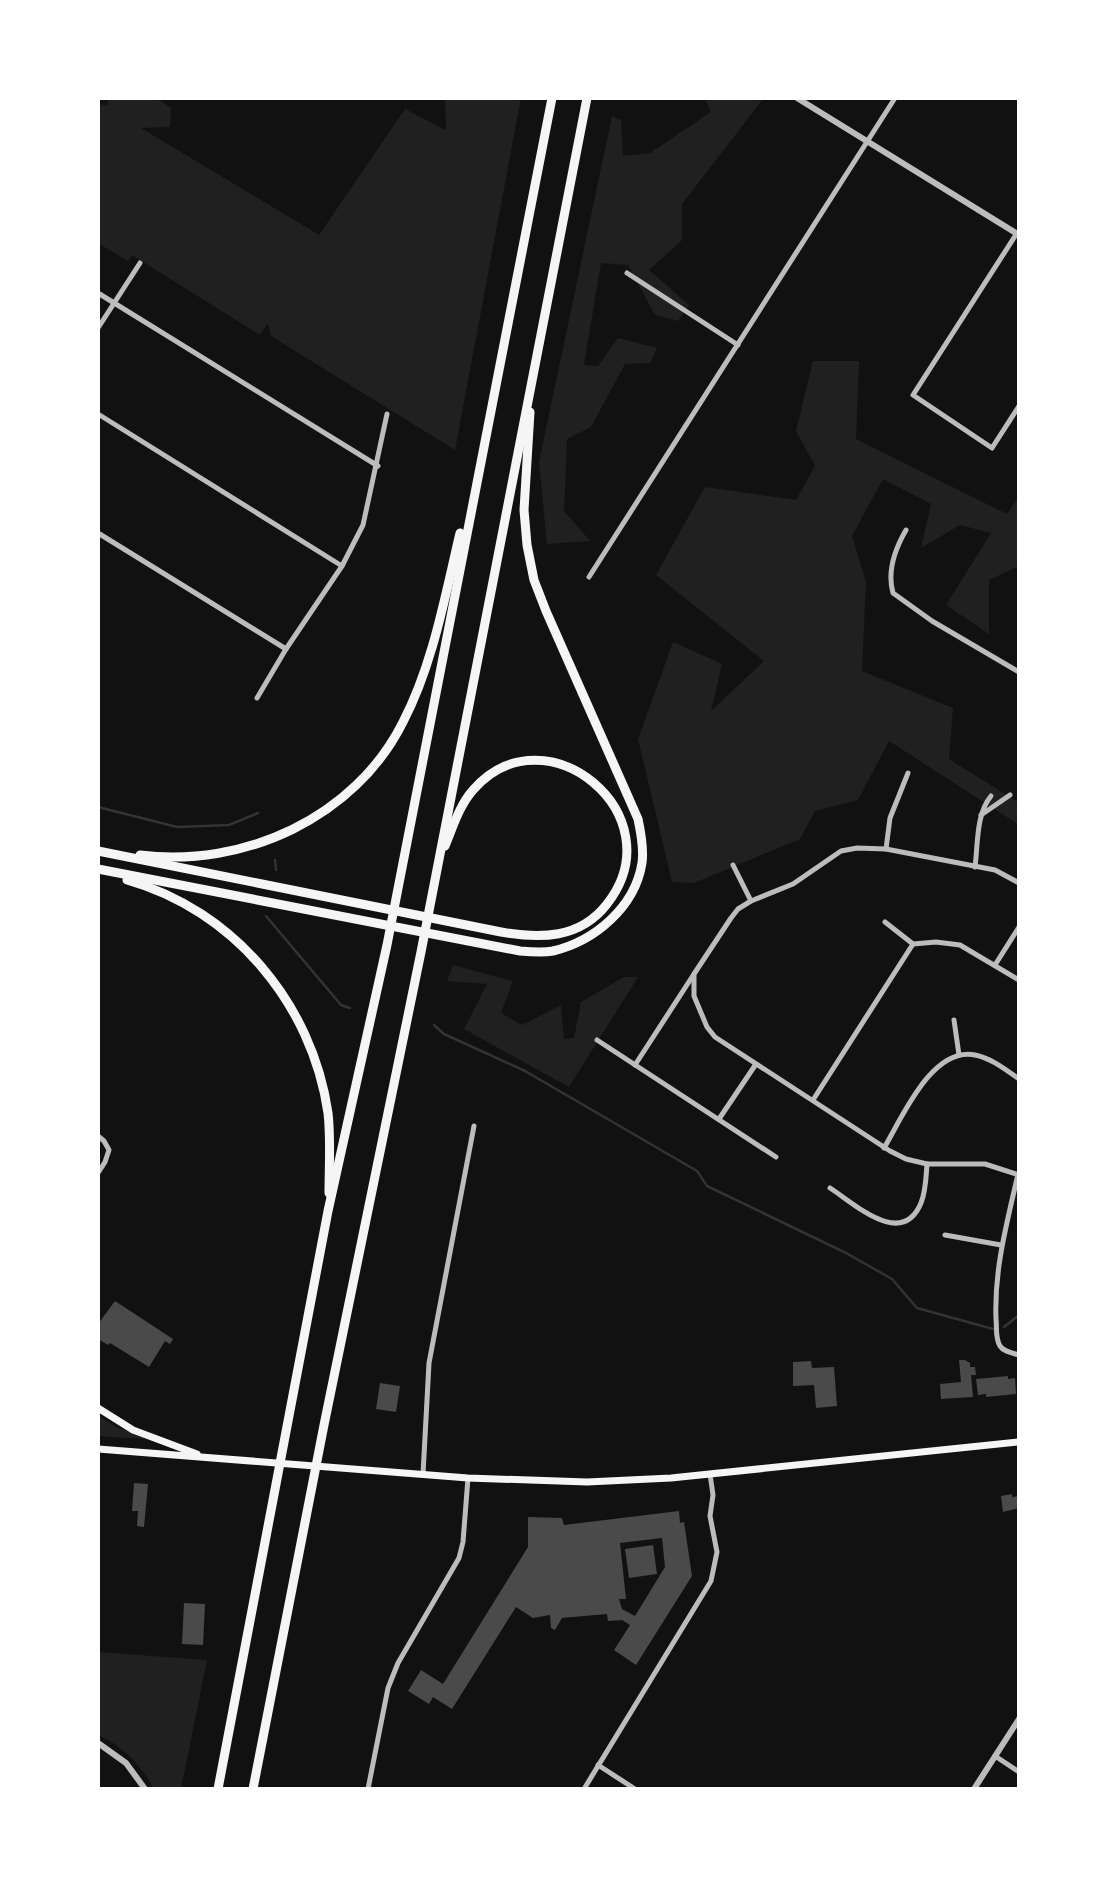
<svg xmlns="http://www.w3.org/2000/svg" width="1117" height="1887" font-family="Manrope,sans-serif">
  <style>
    .green { fill: #202020 }
    .lines { fill: none; stroke-linecap: round; stroke-linejoin: round }
    .stream { stroke: #333; stroke-width: 2.5 }
    .building { fill: #4a4a4a; fill-rule: evenodd }
    .minor { stroke: #bcbcbc; stroke-width: 5 }
    .tertiary { stroke: #bcbcbc; stroke-width: 6 }
    .secondary { stroke: #f5f5f5; stroke-width: 7 }
    .motorway { stroke: #f5f5f5; stroke-width: 9 }
  </style>
  <rect width="100%" height="100%" fill="#111"/>
  <g class="green">
    <polygon points="110,98 157,98 171,108 170,127 141,128 319,235 405,109 446,130 445,98 521,98 455,450 271,336 268,323 260,335 132,255 128,261 98,243 98,110 102,104 106,106"/>
    <polygon points="705,98 763,99 682,204 682,240 649,270 689,305 678,321 655,315 628,265 601,263 584,365 598,366 618,338 657,348 650,363 625,364 591,427 567,439 564,511 590,541 547,544 539,462 612,116 621,120 623,156 650,153 711,112"/>
    <polygon points="813,361 859,361 856,439 1007,514 1019,496 1019,566 989,580 989,634 946,605 991,533 960,525 921,548 931,504 883,479 852,536 866,582 862,671 953,708 949,759 1019,803 1019,825 889,741 858,800 815,811 800,839 694,883 672,882 638,739 673,642 722,664 711,711 764,661 656,575 705,487 796,500 815,466 796,431"/>
    <polygon points="453,965 513,981 501,1013 522,1025 561,1005 564,1039 574,1038 581,1002 624,977 638,977 569,1087 464,1029 487,984 447,981"/>
    <polygon points="98,1415 116,1427 144,1437 144,1439 98,1436"/>
    <path d="M98,1652L207,1660L181,1789H154C141,1765 123,1746 98,1735Z"/>
  </g>
  <g class="lines">
    <g class="stream">
      <polyline points="98,807 177,827 229,825 258,813"/>
      <polyline points="275,860 276,870"/>
      <polyline points="266,916 341,1005 350,1008"/>
      <polyline points="434,1025 444,1034 525,1071 697,1171 707,1186 846,1253 892,1279 917,1308 993,1329"/>
      <polyline points="1004,1327 1019,1315"/>
    </g>
  </g>
  <g class="building">
    <polygon points="115,1301 173,1339 170,1344 165,1341 149,1367 110,1343 108,1345 98,1339 98,1324"/>
    <polygon points="959,1360 965,1360 970,1363 970,1367 975,1367 976,1375 971,1375 973,1397 941,1399 940,1384 961,1382"/>
    <polygon points="811,1361 812,1368 834,1367 837,1406 816,1408 814,1385 793,1386 793,1362"/>
    <polygon points="1008,1376 1008,1379 1015,1378 1016,1394 986,1397 986,1394 978,1395 976,1379"/>
    <polygon points="380,1383 400,1386 396,1412 376,1409"/>
    <polygon points="134,1483 148,1484 144,1527 137,1526 138,1511 132,1511"/>
    <polygon points="1012,1494 1012,1497 1019,1496 1019,1508 1003,1512 1001,1496"/>
    <path d="M679,1511L680,1523L684,1522L692,1576L636,1665L614,1650L630,1625L622,1620L608,1621L607,1614L562,1618L555,1630L551,1628L550,1615L533,1618L516,1607L452,1709L433,1697L429,1704L408,1691L421,1670L443,1684L528,1547V1517L562,1518L564,1525ZM662,1538L665,1567L635,1616L622,1609L619,1599H626L620,1543Z"/>
    <polygon points="653,1545 657,1574 629,1578 625,1549"/>
    <polygon points="184,1603 205,1604 203,1645 182,1644"/>
  </g>
  <g class="lines">
    <g class="minor">
      <polyline points="1017,233 913,395 992,448 1019,406"/>
      <polyline points="627,273 738,345"/>
      <polyline points="98,293 378,466"/>
      <polyline points="98,328 140,263"/>
      <polyline points="98,414 342,566"/>
      <path d="M906,530C895,549 887,572 893,593L932,621L1019,672"/>
      <polyline points="98,533 286,649"/>
      <polyline points="589,577 895,98"/>
      <polyline points="257,698 286,649 342,566 363,525 387,414"/>
      <polyline points="981,815 1010,795"/>
      <polyline points="886,849 890,818 908,773"/>
      <polyline points="733,865 751,901"/>
      <path d="M975,867C978,844 976,814 991,796"/>
      <polyline points="1019,883 995,870 886,849 857,848 841,851 793,884 751,901 738,909 731,918 694,974 694,996 707,1027 715,1037 890,1151 906,1159 927,1164 985,1164 1019,1175"/>
      <polyline points="885,922 913,944 936,942 960,945 1019,980"/>
      <polyline points="995,965 1019,927"/>
      <polyline points="954,1020 959,1055"/>
      <polyline points="597,1040 776,1157"/>
      <polyline points="635,1065 694,974"/>
      <polyline points="813,1100 913,944"/>
      <polyline points="719,1119 756,1064"/>
      <polyline points="98,1136 104,1141 109,1150 105,1162 98,1173"/>
      <path d="M884,1148C902,1118 932,1046 975,1055C991,1058 1006,1070 1019,1079"/>
      <path d="M1018,1174C1007,1223 994,1269 996,1319C997,1327 995,1338 1000,1346C1004,1352 1012,1353 1019,1355"/>
      <path d="M830,1188C855,1204 902,1249 921,1203C926,1191 926,1176 927,1164"/>
      <polyline points="945,1235 1001,1245"/>
      <polyline points="423,1474 429,1363 474,1126"/>
      <polyline points="995,1756 1019,1772"/>
      <polyline points="598,1765 635,1789"/>
      <polyline points="368,1789 388,1688 398,1663 459,1558 463,1542 468,1478"/>
      <polyline points="584,1789 711,1581 717,1552 710,1516 713,1495 710,1474"/>
    </g>
    <g class="tertiary">
      <polyline points="797,98 1019,235"/>
      <polyline points="98,1743 126,1763 145,1789"/>
      <polyline points="974,1789 1019,1719"/>
    </g>
    <g class="secondary">
      <polyline points="98,1408 133,1430 197,1454"/>
      <polyline points="98,1449 468,1478 587,1482 671,1478 1019,1442"/>
    </g>
    <g class="motorway">
      <path d="M98,851L501,932C540,939 580,939 607,904C677,815 545,707 473,790C459,806 453,827 445,846"/>
      <path d="M140,855C244,868 355,818 403,722C433,664 445,596 460,533"/>
      <path d="M98,869L520,951C531,952 543,953 553,951C595,941 635,907 642,863C644,849 641,833 638,819L546,611L534,580L527,545L524,510L530,412"/>
      <path d="M127,880C233,910 312,1003 328,1113C331,1139 329,1167 329,1193"/>
      <polyline points="218,1789 328,1211 387,945 552,98"/>
      <polyline points="253,1789 324,1425 421,952 587,98"/>
    </g>
  </g>
  <rect width="1117" height="1887" fill="none" stroke="#ffffff" stroke-width="200"/>
</svg>
